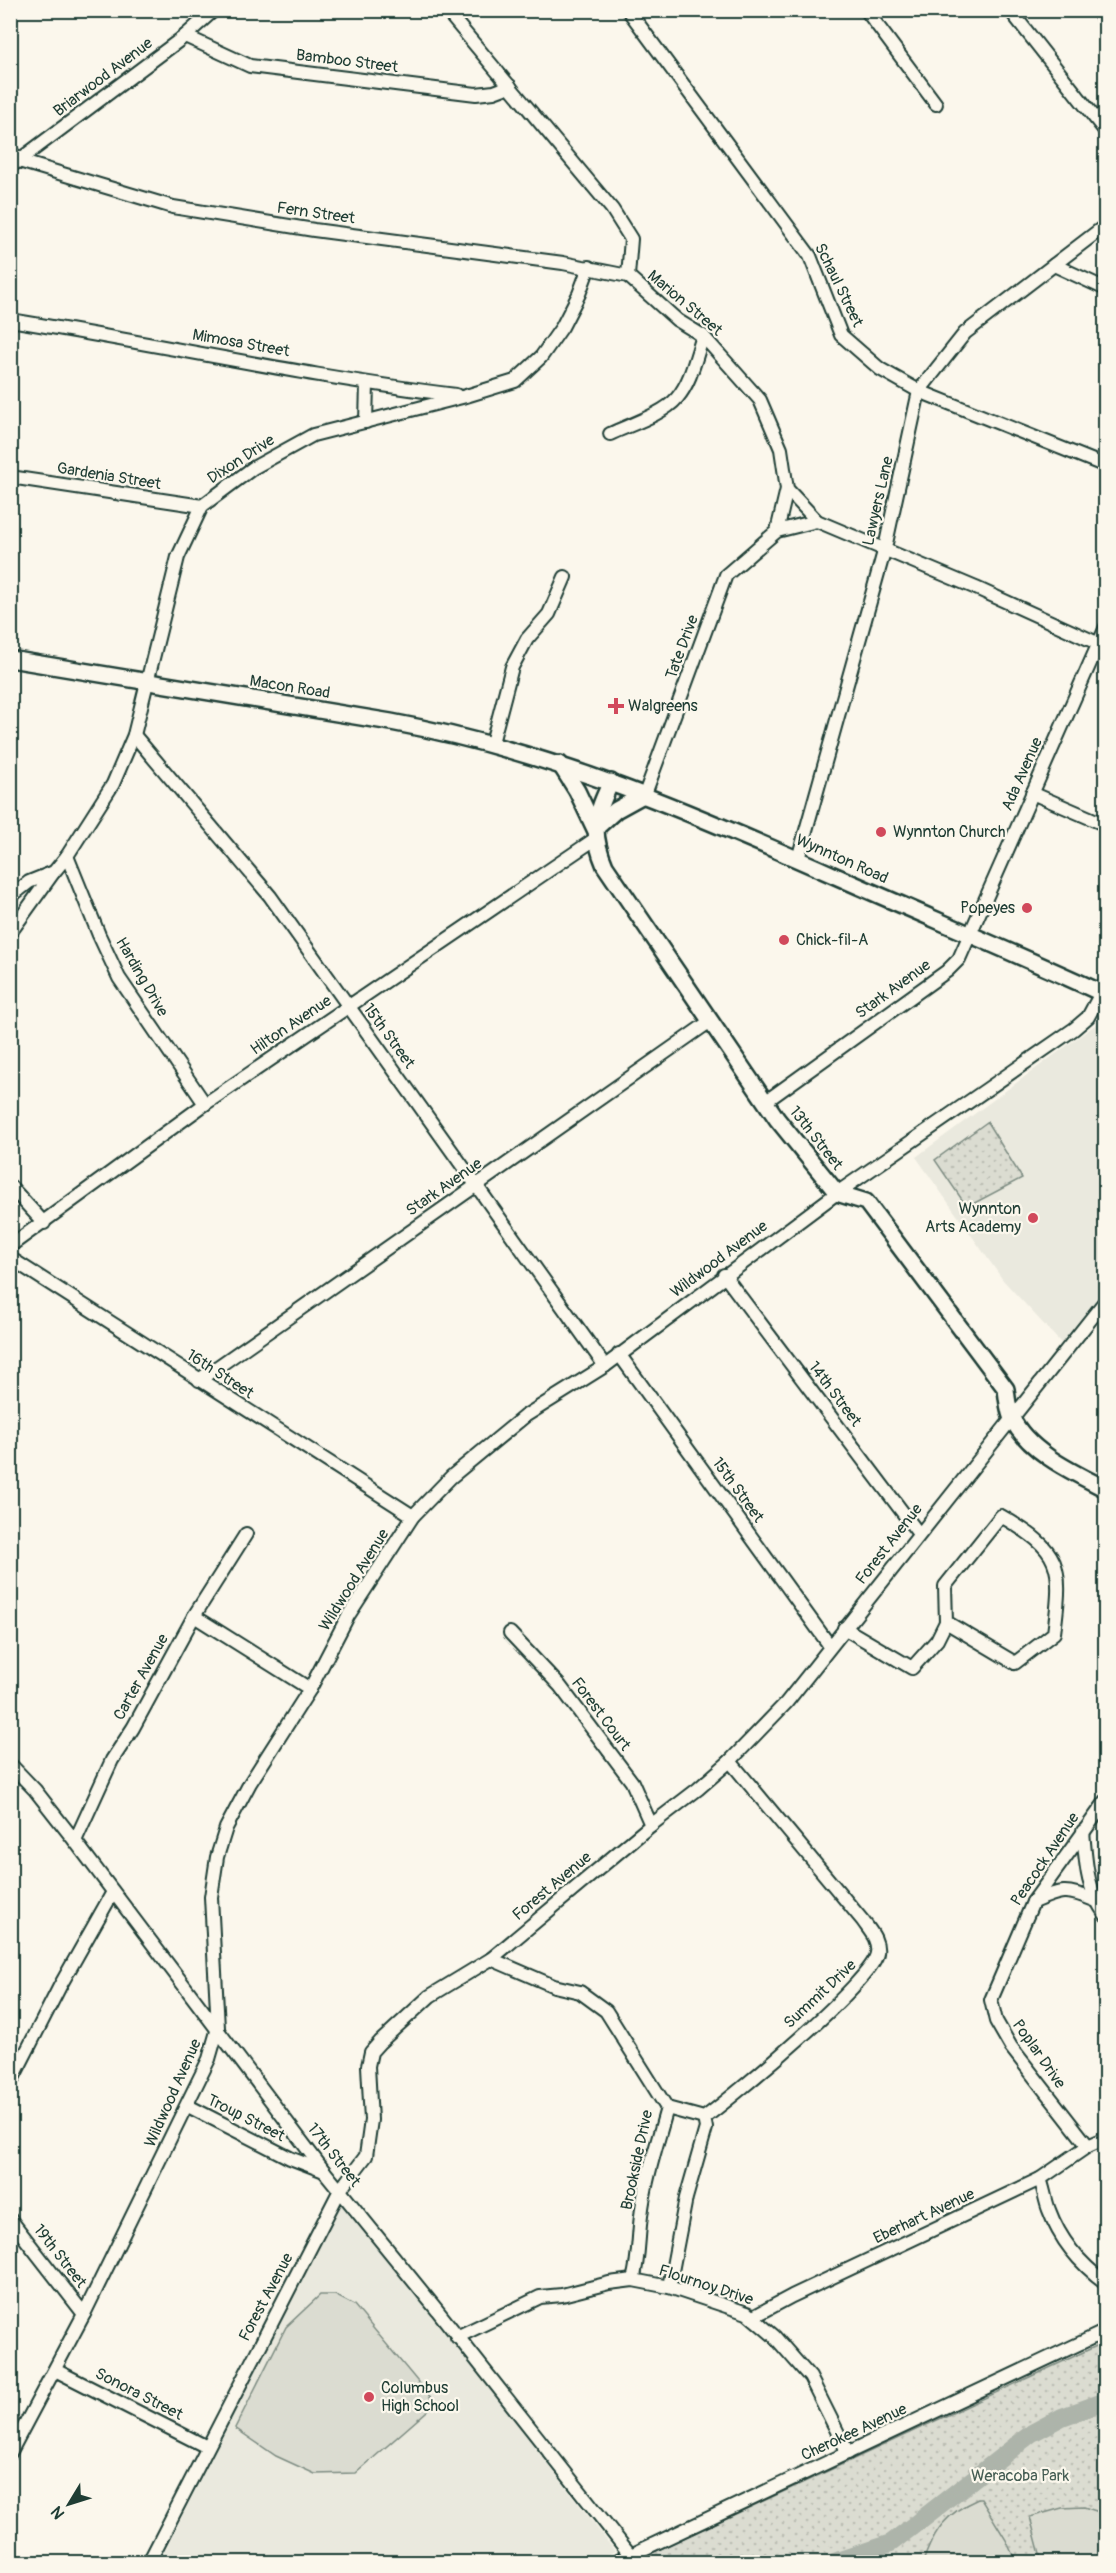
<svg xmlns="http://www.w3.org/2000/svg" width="1116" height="2573" font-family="Pangolin,sans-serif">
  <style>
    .built { fill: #eae9de }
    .grass { fill: url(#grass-dots); stroke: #7d8c82; stroke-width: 1.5 }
    .pitch { fill: #dbdcd1; stroke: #7d8c82; stroke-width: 1.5 }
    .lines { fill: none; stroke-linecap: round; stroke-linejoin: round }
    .river { stroke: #adb4aa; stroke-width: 18 }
    .minor-casing { stroke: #1f3d34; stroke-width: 16 }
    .major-casing { stroke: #1f3d34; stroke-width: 20 }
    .minor { stroke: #fbf7ec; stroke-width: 12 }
    .major { stroke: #fbf7ec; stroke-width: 15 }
    .poi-dot { fill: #d1495b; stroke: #fbf7ec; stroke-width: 2 }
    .labels { text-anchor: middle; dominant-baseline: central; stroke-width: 4.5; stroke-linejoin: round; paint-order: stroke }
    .street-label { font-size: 16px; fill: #1f3d34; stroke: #fbf7ec }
    .poi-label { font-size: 16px; fill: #1f3d34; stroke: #fbf7ec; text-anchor: start }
    .park-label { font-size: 16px; fill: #455d53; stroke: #fbf7ec }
  </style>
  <defs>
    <pattern id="grass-dots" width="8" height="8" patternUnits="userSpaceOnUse" patternTransform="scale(1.5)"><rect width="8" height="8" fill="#dbdcd1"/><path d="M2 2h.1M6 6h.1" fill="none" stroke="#bcbeb4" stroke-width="1.8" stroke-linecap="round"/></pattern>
  </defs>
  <rect width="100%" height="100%" fill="#fbf7ec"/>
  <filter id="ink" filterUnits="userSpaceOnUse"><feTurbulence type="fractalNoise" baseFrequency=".0167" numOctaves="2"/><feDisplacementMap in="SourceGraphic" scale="12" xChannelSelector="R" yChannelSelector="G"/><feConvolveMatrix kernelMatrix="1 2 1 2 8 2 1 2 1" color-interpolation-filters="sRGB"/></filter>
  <g filter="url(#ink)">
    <g class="built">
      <polygon points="1103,1019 1105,1020 1105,1288 1061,1343 1003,1280 916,1157"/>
      <polygon points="343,2199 615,2551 595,2562 159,2562"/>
    </g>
    <g class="grass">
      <polygon points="987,1122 1022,1178 967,1207 935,1160"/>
      <polygon points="1105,2342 1105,2562 648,2562 643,2557"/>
    </g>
    <g class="pitch">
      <polygon points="320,2295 335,2295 354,2305 433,2400 434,2405 356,2473 315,2474 276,2456 235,2428 286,2327"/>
      <path d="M978,2499H981L1006,2540L1016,2562H923C934,2530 946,2513 978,2499Z"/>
      <polygon points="1084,2507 1105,2514 1105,2562 1042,2562 1030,2517 1062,2508"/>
    </g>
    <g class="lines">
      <polyline class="river" points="834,2562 891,2543 1032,2433 1062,2417 1106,2401"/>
      <defs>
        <g id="minor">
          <polyline points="446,10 612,209 631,239 628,276 677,320 703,336 760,400 781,449 787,489 817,521 976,588 1106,647"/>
          <polyline points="628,10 810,256 841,335 880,369 919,391 1106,466"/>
          <polyline points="866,10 936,104"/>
          <polyline points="1010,10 1106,132"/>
          <polyline points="1097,10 1106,22"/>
          <polyline points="185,36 250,66 476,94 494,92 510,86"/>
          <polyline points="10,150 19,161 173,207 314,230 563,263 628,276"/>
          <polyline points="10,167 185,36 214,10"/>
          <polyline points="1054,265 1106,289"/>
          <path d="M10,320C159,344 307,377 456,395"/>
          <polyline points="366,422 367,384"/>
          <path d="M610,434C629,425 664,414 677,398C691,382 696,356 703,336"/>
          <polyline points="10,477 202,506"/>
          <polyline points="777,531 787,489"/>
          <polyline points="134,735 270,896 605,1366"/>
          <polyline points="492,743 512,667 527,639 549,614 565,577"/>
          <polyline points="1032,793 1106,825"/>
          <polyline points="645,794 726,575 777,531 817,521"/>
          <polyline points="67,856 99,935 119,978 205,1104"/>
          <polyline points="798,859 885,548 919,391 965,333 1106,225"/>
          <polyline points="10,897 29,882 54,872 67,856 113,784 134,735 178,557 202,506 253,468 313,435 466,396 515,381 541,357 562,327 579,294 589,267"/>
          <polyline points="10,933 53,873"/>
          <polyline points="765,1102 947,971 959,959 1106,627"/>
          <polyline points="10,1186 44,1223"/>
          <polyline points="10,1246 205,1104 595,839"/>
          <polyline points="10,1258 413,1516"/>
          <polyline points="724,1275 919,1534"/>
          <polyline points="619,1354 830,1646"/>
          <polyline points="199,1380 709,1022"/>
          <path d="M1001,1516C1062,1551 1063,1565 1054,1633L1015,1663L946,1622L945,1586Z"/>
          <polyline points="194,1616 310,1689"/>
          <polyline points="844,1628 912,1668 937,1640 946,1622"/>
          <polyline points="510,1633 560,1686 632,1782 651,1825"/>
          <polyline points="10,1764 35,1790 75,1841 324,2171 437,2310 636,2562"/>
          <path d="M1083,1831C1086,1863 1086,1889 1106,1915"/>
          <polyline points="75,1841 112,1760 133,1728 194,1616 246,1534"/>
          <path d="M1033,1902C1061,1890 1066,1888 1094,1900"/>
          <path d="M491,1959L554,1986L580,1992L606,2011L667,2108C657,2144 645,2180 641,2216C638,2239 639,2259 633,2280"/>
          <polyline points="10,2084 60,1986 113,1892"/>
          <polyline points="188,2106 290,2158 324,2171"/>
          <path d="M667,2108L704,2118C733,2097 874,1980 877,1953C879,1940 870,1931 863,1921L730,1761"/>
          <polyline points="1088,2146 1011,2047 996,2021 991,2000 1033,1902 1106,1801"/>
          <path d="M1040,2179C1044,2189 1045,2200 1049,2210C1060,2240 1080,2264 1106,2283"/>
          <polyline points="10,2219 84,2314"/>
          <polyline points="669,2287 686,2198 706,2128 704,2118"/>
          <polyline points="753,2317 792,2296 1040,2179 1088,2146 1106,2138"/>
          <polyline points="457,2337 540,2297 562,2295 609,2283 633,2280 669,2287 747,2313 774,2336 810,2377 848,2453"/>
          <polyline points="55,2370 207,2447"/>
          <polyline points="10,2453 84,2314 209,2059 218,2028 211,1897 217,1857 226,1828 250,1783 310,1689 348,1616 413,1516 451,1477 525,1416 605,1366 837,1193 1074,1029 1088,1017 1101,993"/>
          <polyline points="149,2562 340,2190 366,2156 371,2120 368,2066 371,2052 380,2042 430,1996 491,1959 651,1825 698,1789 730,1761 786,1703 1106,1300"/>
          <polyline points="616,2562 1106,2331"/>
        </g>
        <g id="major">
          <path d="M10,659L391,722C550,751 693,813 840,878C928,917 1018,954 1106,995"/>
          <polyline points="560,764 577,791 595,829 616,810 645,794"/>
          <path d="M611,782C595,816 590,831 605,866L777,1119L837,1193L866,1202L1006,1389C1007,1398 1008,1408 1011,1416C1026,1451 1074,1473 1106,1489"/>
        </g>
      </defs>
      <use href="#minor" class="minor-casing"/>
      <use href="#major" class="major-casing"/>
      <use href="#minor" class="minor"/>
      <use href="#major" class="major"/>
    </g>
  </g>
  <g class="poi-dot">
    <path d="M613 697h6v6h6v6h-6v6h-6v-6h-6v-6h6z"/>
    <circle cx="881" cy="832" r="6"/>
    <circle cx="1027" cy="908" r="6"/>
    <circle cx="784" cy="940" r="6"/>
    <circle cx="1033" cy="1218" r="6"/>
    <circle cx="369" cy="2397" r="6"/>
  </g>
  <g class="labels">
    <g class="street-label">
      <text transform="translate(347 61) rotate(7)">Bamboo Street</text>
      <text transform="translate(103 77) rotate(-37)">Briarwood Avenue</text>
      <text transform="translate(316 213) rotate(8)">Fern Street</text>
      <text transform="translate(839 285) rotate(64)">Schaul Street</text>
      <text transform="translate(685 303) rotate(40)">Marion Street</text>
      <text transform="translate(241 343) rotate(10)">Mimosa Street</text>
      <text transform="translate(241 459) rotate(-33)">Dixon Drive</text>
      <text transform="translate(109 476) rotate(9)">Gardenia Street</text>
      <text transform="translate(878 501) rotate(-77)">Lawyers Lane</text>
      <text transform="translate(682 647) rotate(-70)">Tate Drive</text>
      <text transform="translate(290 687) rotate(9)">Macon Road</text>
      <text transform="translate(1022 774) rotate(-66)">Ada Avenue</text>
      <text transform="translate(842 859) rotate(24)">Wynnton Road</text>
      <text transform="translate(142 977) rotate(60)">Harding Drive</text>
      <text transform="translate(893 989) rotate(-36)">Stark Avenue</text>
      <text transform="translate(291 1025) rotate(-34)">Hilton Avenue</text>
      <text transform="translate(389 1036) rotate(54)">15th Street</text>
      <text transform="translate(816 1138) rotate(52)">13th Street</text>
      <text transform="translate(444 1187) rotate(-35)">Stark Avenue</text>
      <text transform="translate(719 1259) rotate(-37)">Wildwood Avenue</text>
      <text transform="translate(220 1374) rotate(33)">16th Street</text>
      <text transform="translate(835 1394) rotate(53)">14th Street</text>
      <text transform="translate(738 1490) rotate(54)">15th Street</text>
      <text transform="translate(889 1544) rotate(-52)">Forest Avenue</text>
      <text transform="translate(354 1580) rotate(-58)">Wildwood Avenue</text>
      <text transform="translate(141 1677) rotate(-61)">Carter Avenue</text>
      <text transform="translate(601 1714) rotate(53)">Forest Court</text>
      <text transform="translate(1045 1859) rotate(-56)">Peacock Avenue</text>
      <text transform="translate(552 1886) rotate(-40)">Forest Avenue</text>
      <text transform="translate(820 1994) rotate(-43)">Summit Drive</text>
      <text transform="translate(1039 2054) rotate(55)">Poplar Drive</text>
      <text transform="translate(173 2093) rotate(-66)">Wildwood Avenue</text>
      <text transform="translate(246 2118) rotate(27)">Troup Street</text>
      <text transform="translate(334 2155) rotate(52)">17th Street</text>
      <text transform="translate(637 2160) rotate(-78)">Brookside Drive</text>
      <text transform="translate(924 2216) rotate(-25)">Eberhart Avenue</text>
      <text transform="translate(60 2256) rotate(52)">19th Street</text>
      <text transform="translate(706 2285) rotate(18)">Flournoy Drive</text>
      <text transform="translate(266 2297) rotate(-62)">Forest Avenue</text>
      <text transform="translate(139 2394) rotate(27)">Sonora Street</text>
      <text transform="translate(854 2432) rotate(-25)">Cherokee Avenue</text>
    </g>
    <g class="poi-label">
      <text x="628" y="706">Walgreens</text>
      <text x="893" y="832">Wynnton Church</text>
      <text x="1015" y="908" text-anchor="end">Popeyes</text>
      <text x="796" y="940">Chick-fil-A</text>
      <text x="1021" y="1209" text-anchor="end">Wynnton<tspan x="1021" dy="18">Arts Academy</tspan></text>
      <text x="381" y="2388">Columbus<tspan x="381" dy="18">High School</tspan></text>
    </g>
    <g class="park-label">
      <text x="1020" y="2476">Weracoba Park</text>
    </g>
  </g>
  <rect width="1116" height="2573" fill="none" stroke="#fbf7ec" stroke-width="36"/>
  <rect x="18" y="18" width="1080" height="2537" fill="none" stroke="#1f3d34" stroke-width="2" filter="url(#ink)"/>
  <g transform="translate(69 2504) rotate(232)" stroke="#fbf7ec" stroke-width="4.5" paint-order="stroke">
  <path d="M0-4.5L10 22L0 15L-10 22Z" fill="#1f3d34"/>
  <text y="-9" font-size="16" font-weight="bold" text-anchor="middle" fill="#1f3d34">N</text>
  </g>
</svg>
